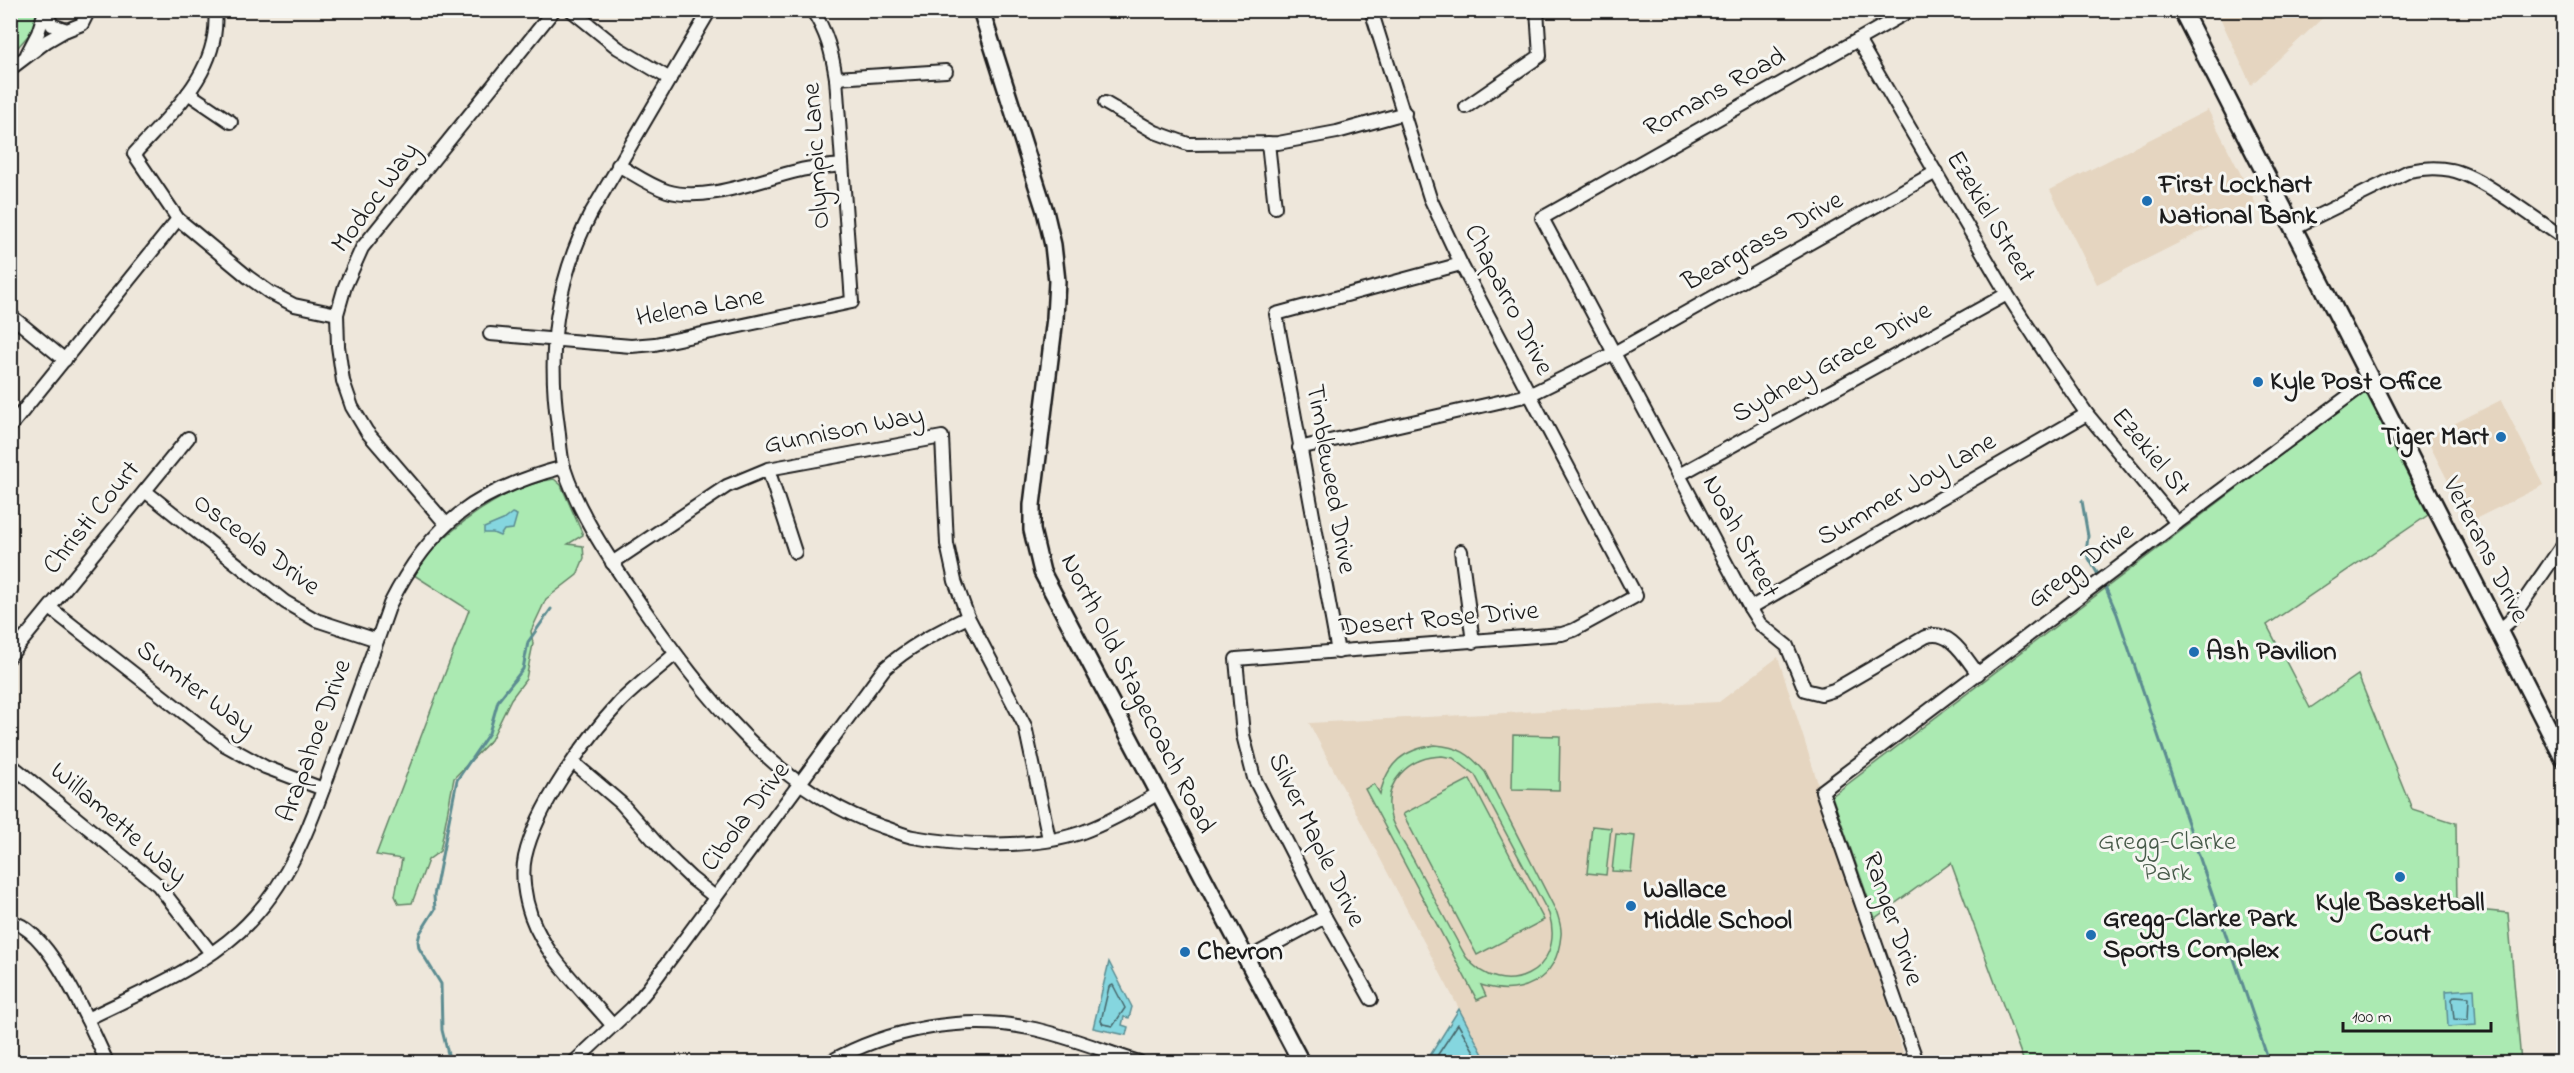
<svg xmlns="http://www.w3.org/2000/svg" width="2574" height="1073" font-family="'Indie Flower',sans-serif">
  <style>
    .built { fill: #e5d5c0 }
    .green { fill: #abeab2; stroke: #648367; stroke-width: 1.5; fill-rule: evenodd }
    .water { fill: #85d6df; stroke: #5b8c91; stroke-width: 1.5 }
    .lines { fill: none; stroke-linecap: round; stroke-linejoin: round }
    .shore { stroke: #46666a; stroke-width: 1.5 }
    .stream { stroke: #5b8c91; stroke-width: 3 }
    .minor-casing { stroke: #1c1c1c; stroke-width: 16 }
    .tertiary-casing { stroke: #1c1c1c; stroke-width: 20 }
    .secondary-casing { stroke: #1c1c1c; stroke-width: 21 }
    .minor { stroke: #f6f6f2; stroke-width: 12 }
    .tertiary { stroke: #f6f6f2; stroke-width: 15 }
    .secondary { stroke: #f6f6f2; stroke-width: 16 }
    .poi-dot { fill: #1f6fb2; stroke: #f6f6f2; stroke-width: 2 }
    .labels { text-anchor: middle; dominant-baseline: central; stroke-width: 6; stroke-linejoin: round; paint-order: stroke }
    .street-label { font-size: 27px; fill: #1c1c1c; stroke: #f6f6f2 }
    .poi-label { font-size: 27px; font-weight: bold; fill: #1c1c1c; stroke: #f6f6f2; text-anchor: start }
    .park-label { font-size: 27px; fill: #475a49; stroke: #f6f6f2 }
  </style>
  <rect width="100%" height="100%" fill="#eee7db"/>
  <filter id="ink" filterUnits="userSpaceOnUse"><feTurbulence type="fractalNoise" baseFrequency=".0167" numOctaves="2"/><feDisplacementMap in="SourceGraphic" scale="12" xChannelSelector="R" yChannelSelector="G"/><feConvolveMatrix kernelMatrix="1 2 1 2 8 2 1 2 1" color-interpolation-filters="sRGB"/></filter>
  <g filter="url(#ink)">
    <g class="built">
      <polygon points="2217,11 2330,11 2251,85"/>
      <polygon points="2208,110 2256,204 2097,284 2050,190"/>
      <polygon points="2501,400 2544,485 2469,522 2426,438"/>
      <polygon points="1778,657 1906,1062 1487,1062 1309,723 1719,702"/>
    </g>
    <g class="green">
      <polygon points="11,11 37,12 34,29 11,55"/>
      <polygon points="2365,391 2428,515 2267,625 2310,708 2358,675 2412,809 2456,823 2457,908 2508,913 2521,1062 2024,1062 1951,863 1875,918 1832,796"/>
      <path d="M554,479L561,485L583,535L568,544L583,546L584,558L577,575L546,599L531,631L533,644L526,679L511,699L491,740L454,778L440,851L428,860L412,903L399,904L395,896L402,859L376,855L469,610L414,575C422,564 430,552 440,542C468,515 514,484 554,479Z"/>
      <polygon points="1513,735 1560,736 1559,790 1512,789"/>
      <path d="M1435,745C1459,747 1469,753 1485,772L1557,913C1559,920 1562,928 1561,935C1557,981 1521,998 1481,985L1486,996L1477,1000L1365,789L1374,784L1380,794C1388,762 1403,750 1435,745ZM1442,756L1453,758L1475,775L1549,914C1567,972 1502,1003 1466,957C1448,925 1431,892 1413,859C1406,846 1395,831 1391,818C1381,782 1409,757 1442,756Z"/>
      <polygon points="1470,779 1544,920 1477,955 1403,814"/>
      <polygon points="1592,826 1611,828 1606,875 1587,873"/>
      <polygon points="1616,834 1635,836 1631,872 1612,871"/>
    </g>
    <g class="water">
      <polygon points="512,513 517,515 513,529 504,530 500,536 493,533 484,533 484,528 503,520"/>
      <polygon points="1109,962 1132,1007 1129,1018 1124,1017 1122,1025 1128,1027 1126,1035 1093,1028"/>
      <polygon points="2474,989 2476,1025 2448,1027 2446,991"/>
      <polygon points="1459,1009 1487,1062 1426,1062"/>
    </g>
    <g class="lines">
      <g class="shore">
        <polygon points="1113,985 1125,1008 1113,1026 1103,1024 1101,1021 1109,987"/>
        <polygon points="2455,996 2469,997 2468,1020 2454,1019 2452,999"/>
        <polyline points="1433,1062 1458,1024 1480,1062"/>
      </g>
      <g class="stream">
        <polyline points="2082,501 2088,536 2086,553 2100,578"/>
        <polyline points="2104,584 2117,614 2269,1062"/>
        <polyline points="450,1062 442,1030 441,984 419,948 418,941 420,933 435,909 434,896 457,780 489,733 498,701 523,669 528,642 551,609"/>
      </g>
      <defs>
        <g id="minor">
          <polyline points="45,10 52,25 67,30 82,24 89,10"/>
          <path d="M215,10C221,71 171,113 134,154L178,219L248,277L269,292L294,305L337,314"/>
          <polyline points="571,10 618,48 670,79"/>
          <path d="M710,10L591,213C556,281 547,350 558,426C560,440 560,455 564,468C579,515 613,564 641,605C704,695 775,790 883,827C893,830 903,835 913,837C962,846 1032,849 1080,833C1108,823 1133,808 1159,793"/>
          <path d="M1911,10L1542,218L1750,608L1760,624L1787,646L1805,690L1821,694L1834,690L1925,637C1949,627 1965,657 1978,674"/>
          <polyline points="1858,40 2007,294 2047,356 2087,414 2177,523"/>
          <polyline points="27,54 38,33 45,11"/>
          <polyline points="10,69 47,41 66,30"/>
          <polyline points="836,78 946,71"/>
          <polyline points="188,93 231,122"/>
          <polyline points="1105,103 1155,132 1188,144 1278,143 1337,132 1405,113"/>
          <polyline points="1466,107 1540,56 1537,10"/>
          <polyline points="1268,143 1275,207"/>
          <path d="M618,165C634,174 649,185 667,191C705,203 759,180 797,171C811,167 827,167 842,165"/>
          <path d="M2295,227L2409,171C2423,168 2437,167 2451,170C2480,175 2537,221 2564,238"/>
          <polyline points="10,315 65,360"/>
          <path d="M490,334L631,346L655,344L852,302L836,78C832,53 827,32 812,10"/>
          <polyline points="10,427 178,219"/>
          <polyline points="1299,448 1529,395 1614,353 1936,172"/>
          <polyline points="768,469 795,552"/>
          <polyline points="1679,475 2007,294"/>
          <polyline points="145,491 285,602 316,620 377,640"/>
          <polyline points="446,524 367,432 352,407 343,381 338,346 337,314 345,286 362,248 554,10"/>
          <polyline points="1461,551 1473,642"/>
          <polyline points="612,563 727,486 768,469 942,437 947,544 955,581 968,617 1025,726 1049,839"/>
          <polyline points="50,608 225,745 265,767 323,789"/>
          <polyline points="1750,608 2087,414"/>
          <polyline points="2498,631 2510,621 2564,543"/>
          <polyline points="1338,652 1276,314 1461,264"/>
          <polyline points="10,656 188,438"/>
          <polyline points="574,763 621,803 665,853 691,878 715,897"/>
          <polyline points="10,764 158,885 211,953"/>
          <path d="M10,921C51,930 90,1026 107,1062"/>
          <polyline points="1247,959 1325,917"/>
          <polyline points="1371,999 1325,917 1254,778 1243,735 1236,659 1562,634 1574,630 1636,596 1461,264 1430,198 1371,10"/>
          <path d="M87,1019C139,993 196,971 240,931C294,881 315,812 339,745C356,698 374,651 390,604C431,523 476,490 564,467"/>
          <path d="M613,1026C585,992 546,958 531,916C525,899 521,875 525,857C536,807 585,740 620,702C637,685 657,670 675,654"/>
          <path d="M574,1062L632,1008L648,989L884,669C909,646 938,632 968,617"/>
          <path d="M830,1062C888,1029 964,1015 1029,1028C1066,1035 1103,1051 1139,1062"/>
          <polyline points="1917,1062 1822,791 2177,523 2370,380"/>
        </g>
        <polyline id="tertiary" points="981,10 1045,211 1053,245 1057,281 1055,318 1032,505 1032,530 1042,572 1301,1062"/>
        <path id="secondary" d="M2182,10C2310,260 2436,510 2564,759"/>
      </defs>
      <use href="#minor" class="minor-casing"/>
      <use href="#tertiary" class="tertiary-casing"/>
      <use href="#secondary" class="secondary-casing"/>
      <use href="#minor" class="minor"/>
      <use href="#tertiary" class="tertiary"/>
      <use href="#secondary" class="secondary"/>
    </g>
  </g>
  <g class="poi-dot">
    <circle cx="2147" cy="201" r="6"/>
    <circle cx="2258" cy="382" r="6"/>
    <circle cx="2501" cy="437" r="6"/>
    <circle cx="2194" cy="652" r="6"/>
    <circle cx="2400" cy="877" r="6"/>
    <circle cx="1631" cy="906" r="6"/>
    <circle cx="2091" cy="935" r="6"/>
    <circle cx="1185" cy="952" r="6"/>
  </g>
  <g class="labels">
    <g class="street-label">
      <text transform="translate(1715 93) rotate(-29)">Romans Road</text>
      <text transform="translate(817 156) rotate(-94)">Olympic Lane</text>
      <text transform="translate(376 198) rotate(-54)">Modoc Way</text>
      <text transform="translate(1990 217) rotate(59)">Ezekiel Street</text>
      <text transform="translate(1763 242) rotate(-29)">Beargrass Drive</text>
      <text transform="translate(1508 300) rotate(63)">Chaparro Drive</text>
      <text transform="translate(700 308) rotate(-10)">Helena Lane</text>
      <text transform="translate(1832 363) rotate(-29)">Sydney Grace Drive</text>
      <text transform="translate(844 431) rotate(-11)">Gunnison Way</text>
      <text transform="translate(2150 453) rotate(50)">Ezekiel St</text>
      <text transform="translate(1330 479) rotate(80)">Timbleweed Drive</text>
      <text transform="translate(1907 490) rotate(-30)">Summer Joy Lane</text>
      <text transform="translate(92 518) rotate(-51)">Christi Court</text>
      <text transform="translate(1740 537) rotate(62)">Noah Street</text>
      <text transform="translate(256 545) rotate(37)">Osceola Drive</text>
      <text transform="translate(2485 550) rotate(63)">Veterans Drive</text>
      <text transform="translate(2081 566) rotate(-37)">Gregg Drive</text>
      <text transform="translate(1439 620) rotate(-5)">Desert Rose Drive</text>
      <text transform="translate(195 689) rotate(37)">Sumter Way</text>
      <text transform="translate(1137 694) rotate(63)">North Old Stagecoach Road</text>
      <text transform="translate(315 741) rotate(-70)">Arapahoe Drive</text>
      <text transform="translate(746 817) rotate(-53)">Cibola Drive</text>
      <text transform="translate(118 824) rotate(41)">Willamette Way</text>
      <text transform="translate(1316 840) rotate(64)">Silver Maple Drive</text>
      <text transform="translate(1892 919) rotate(71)">Ranger Drive</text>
    </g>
    <g class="poi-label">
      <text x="2159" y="185">First Lockhart<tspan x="2159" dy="31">National Bank</tspan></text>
      <text x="2270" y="382">Kyle Post Office</text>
      <text x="2489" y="437" text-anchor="end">Tiger Mart</text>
      <text x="2206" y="652">Ash Pavilion</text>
      <text x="1643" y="890">Wallace<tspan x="1643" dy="31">Middle School</tspan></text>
      <text x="2400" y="903" text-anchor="middle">Kyle Basketball<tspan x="2400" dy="31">Court</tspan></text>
      <text x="2103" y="919">Gregg-Clarke Park<tspan x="2103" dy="31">Sports Complex</tspan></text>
      <text x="1197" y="952">Chevron</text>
    </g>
    <g class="park-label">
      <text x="2167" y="842">Gregg-Clarke<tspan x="2167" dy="31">Park</tspan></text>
    </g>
  </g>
  <rect width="2574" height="1073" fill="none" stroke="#f6f6f2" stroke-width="36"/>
  <rect x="18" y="18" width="2538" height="1037" fill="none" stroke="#1c1c1c" stroke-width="2" filter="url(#ink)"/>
  <path d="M2343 1022v9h148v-9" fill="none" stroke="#1c1c1c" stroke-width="3"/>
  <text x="2352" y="1022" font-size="18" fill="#1c1c1c" stroke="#f6f6f2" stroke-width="4.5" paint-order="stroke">100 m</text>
</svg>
